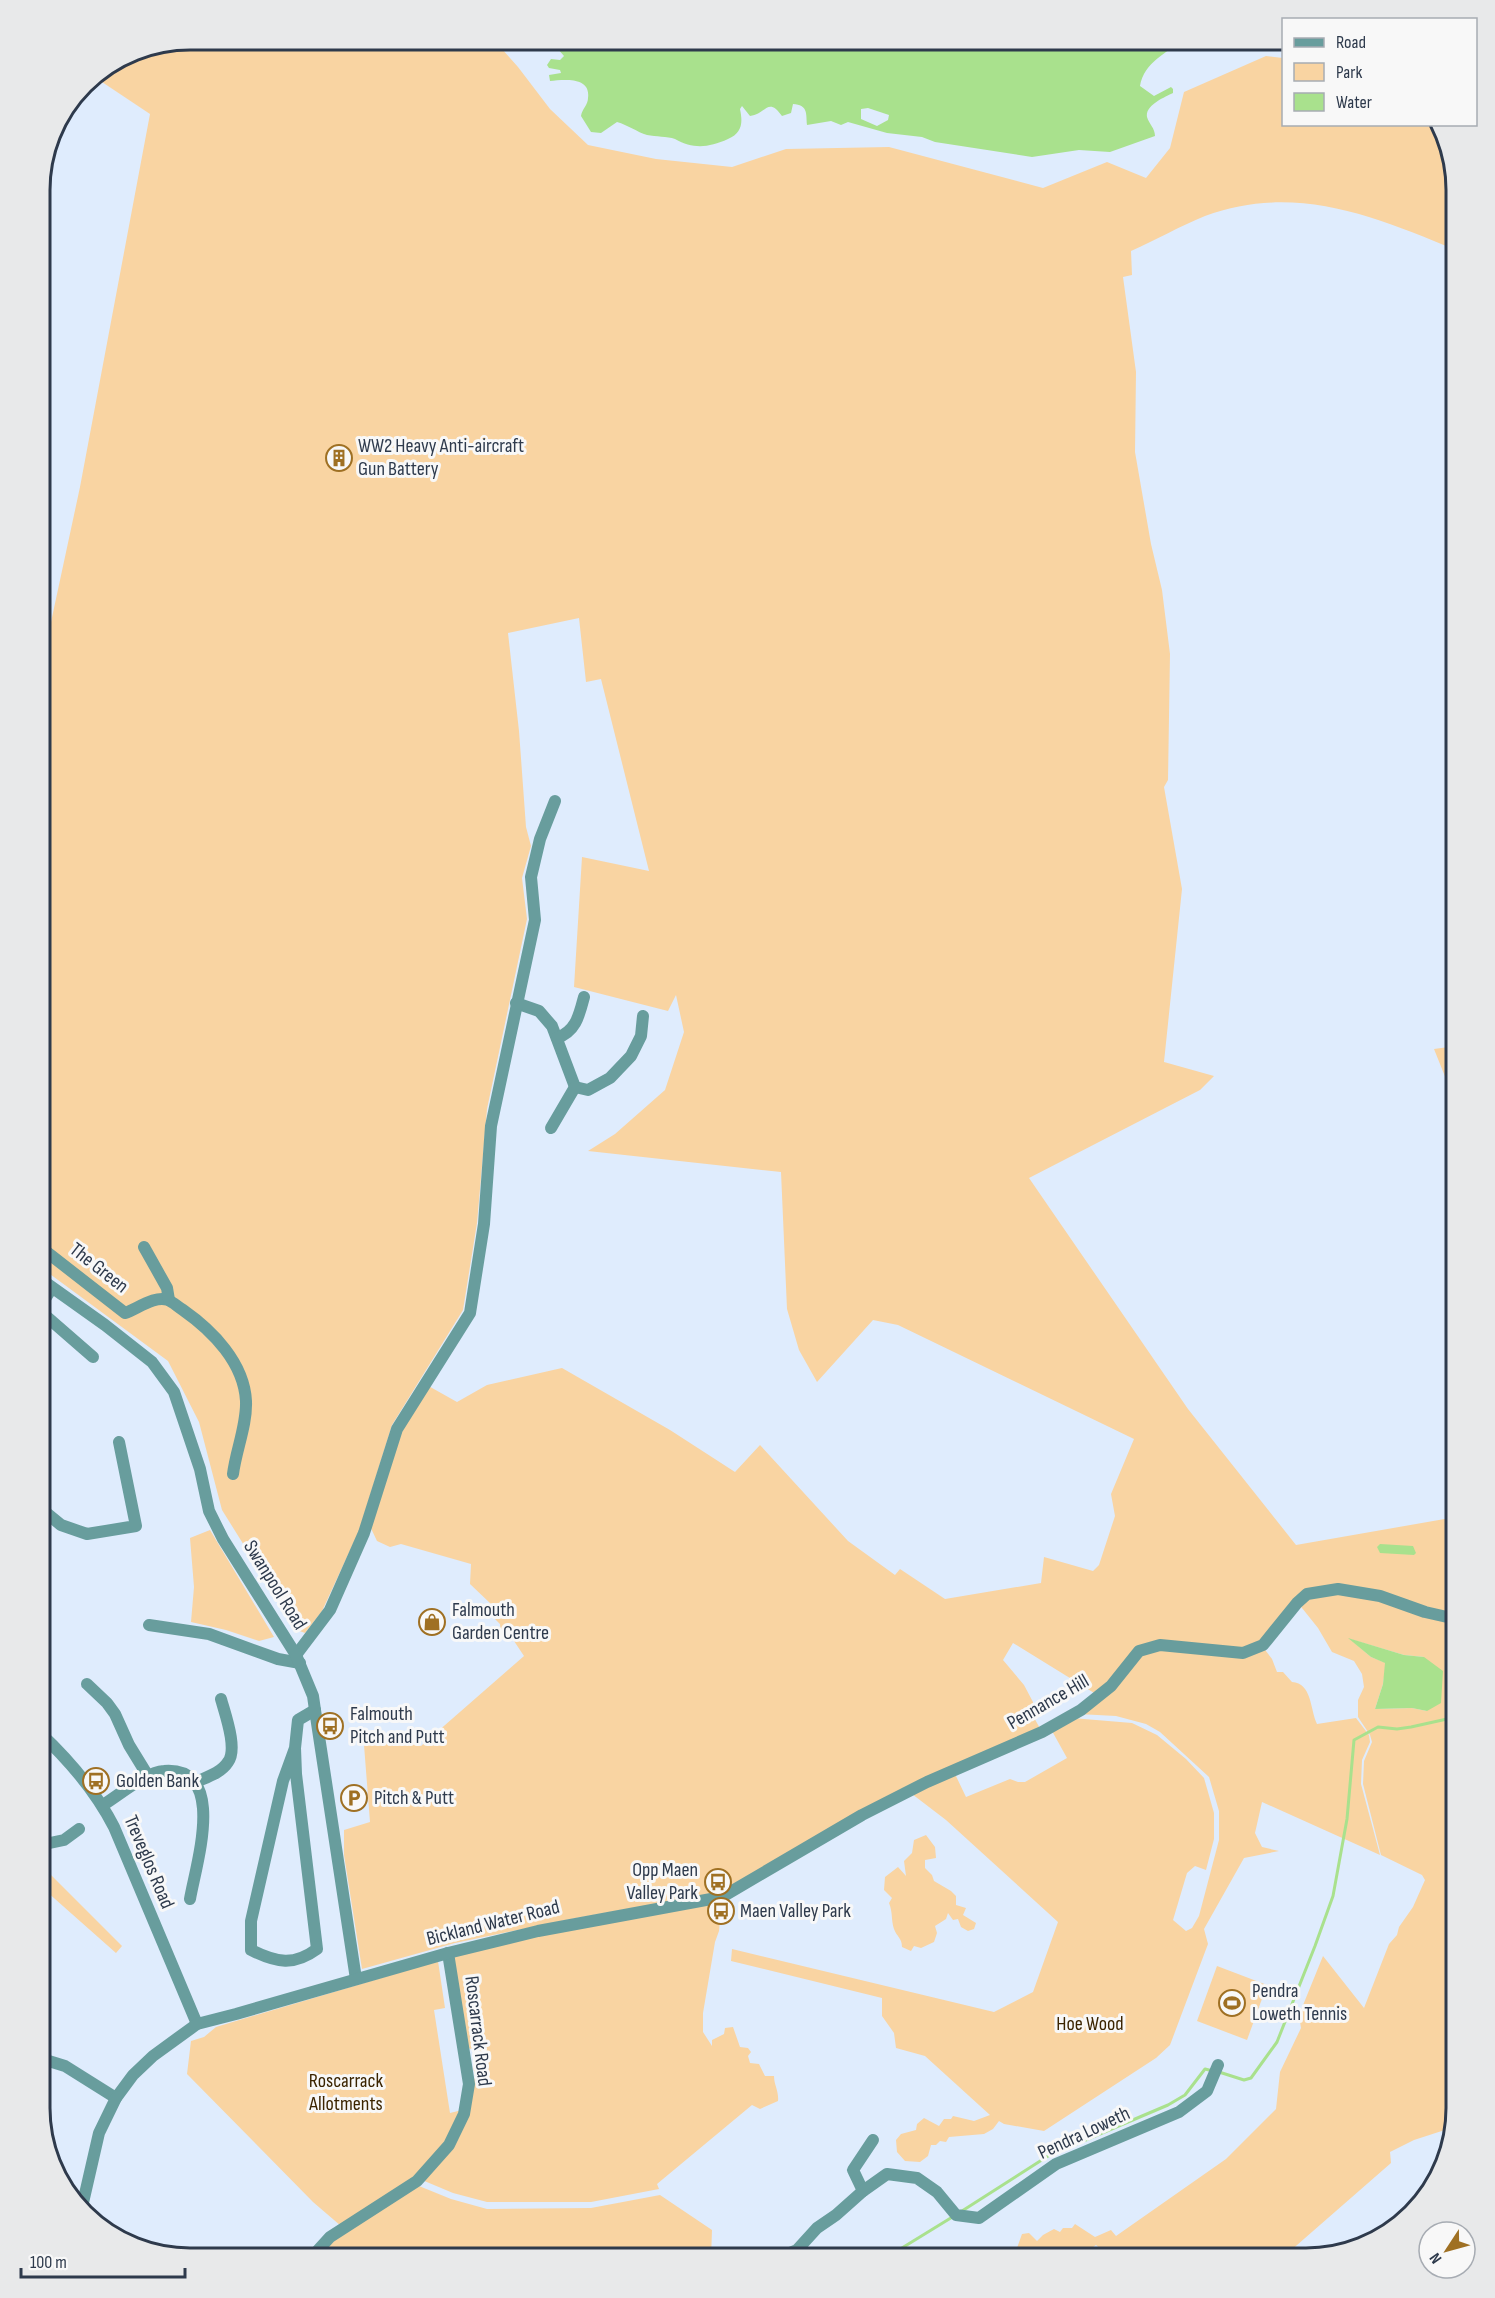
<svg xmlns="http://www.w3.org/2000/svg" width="1495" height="2298" font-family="'Sofia Sans Condensed',sans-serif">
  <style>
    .green { fill: #f9d4a2; fill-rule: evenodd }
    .water { fill: #a9e18d; fill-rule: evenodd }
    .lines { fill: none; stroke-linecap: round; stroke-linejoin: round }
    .stream { stroke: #a9e18d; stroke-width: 3 }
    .minor { stroke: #689d9d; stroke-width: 12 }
    .tertiary { stroke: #689d9d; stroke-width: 12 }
    .labels { text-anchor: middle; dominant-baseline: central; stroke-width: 6; stroke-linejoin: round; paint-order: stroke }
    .poi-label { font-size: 20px; fill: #2e3a4c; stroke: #f8f8f8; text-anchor: start }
    .street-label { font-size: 20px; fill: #2e3a4c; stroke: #f8f8f8 }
    .park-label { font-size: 20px; fill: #3b2400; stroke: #f8f8f8 }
    .rim { fill: none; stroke: #2e3a4c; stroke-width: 3 }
  </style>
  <rect width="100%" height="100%" fill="#dfecfd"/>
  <g class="green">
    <path d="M189,39H493L518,67L550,109L588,145L656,159L732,167L786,149L889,147L1043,188L1107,162L1146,178L1170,148L1184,92L1266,56L1283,58L1284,124L1439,125L1456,189V250C1373,216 1295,183 1205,216C1180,226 1156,240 1131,251L1132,275L1123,277L1136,372L1135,452L1151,544L1162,590L1170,654L1168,780L1164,787L1182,889L1164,1062L1214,1076L1200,1090L1029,1178L1188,1409L1296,1545L1456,1517V2109L1451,2128L1414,2140L1390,2152L1391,2163L1281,2259H1112L1096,2245L1086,2252L1085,2259H993L1017,2248L1022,2234L1029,2233L1037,2241L1043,2235L1054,2229L1060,2232L1063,2228H1072L1075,2224L1095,2237L1111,2230L1116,2236L1226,2159L1276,2109L1280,2072L1301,2028L1299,2015L1323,1956L1364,2008L1389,1944L1397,1935L1399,1927L1413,1907L1425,1880L1422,1875L1381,1855L1363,1784L1364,1761L1372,1742L1370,1735L1358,1717V1700L1364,1687L1362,1674L1354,1661L1332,1652L1318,1628L1298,1603L1307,1593L1262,1644L1243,1652L1217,1650L1139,1651L1099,1696L1013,1643L1003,1660L1024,1685L1033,1702L1032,1714L1042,1732L927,1782L722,1897L677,1900L571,1919L455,1943L362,1969L344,1855V1830L370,1822L363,1732L421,1746L524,1656L510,1635H501L500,1624L489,1613L491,1604L470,1584L471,1564L401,1544L390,1547L377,1541L368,1522L397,1429L425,1384L457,1402L487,1385L562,1368L670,1430L735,1472L760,1445L848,1541L895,1575L900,1569L945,1599L1041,1583L1044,1557L1093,1571L1099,1565L1115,1516L1111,1494L1134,1439L898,1325L873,1320L817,1382L799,1350L787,1309L781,1172L588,1151L615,1134L665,1090L684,1032L676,995L668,1011L574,987L582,857L649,871L601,679L586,682L579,618L508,633L519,731L526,827L531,846L522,878L527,919L487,1109L477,1223L463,1310L392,1425L359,1531L322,1611L305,1633L297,1630L222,1510L199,1422L168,1361L39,1266V678L80,487L150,114L99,80L85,81L132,50ZM1350,1639L1404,1655L1424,1657L1427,1711L1412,1708L1375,1709L1383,1684L1386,1663L1371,1657Z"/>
    <polygon points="1456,1046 1456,1104 1434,1049"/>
    <polygon points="210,1530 274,1637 259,1641 226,1630 191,1622 194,1587 190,1538"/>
    <path d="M1263,1647L1272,1659L1277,1672H1283L1292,1682C1312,1683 1310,1709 1317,1724L1356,1718L1369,1735L1370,1742L1362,1760L1361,1784L1380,1855L1262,1802L1255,1833L1262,1847L1279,1851L1244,1858L1204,1929L1208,1944L1170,2045L1156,2058L1044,2131L1004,2124L999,2121L993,2129L984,2134L949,2137L946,2142L940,2141L936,2145H931L928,2156L920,2162L905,2161L897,2152L896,2140L901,2134L916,2130L917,2124L924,2118L939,2126L944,2119H951L953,2116L974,2121L990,2115L925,2056L896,2048L894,2033L882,2016V1998L731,1961L732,1949L994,2012L1033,1992L1058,1922L946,1820L912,1794L955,1774L966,1797L1010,1779L1018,1782H1025L1067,1758L1052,1731L1072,1718L1132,1723L1157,1735L1186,1759L1204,1778L1214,1813V1839L1206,1870L1195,1866L1187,1873L1173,1920L1186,1931L1192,1928L1199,1916L1219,1840V1811L1209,1777L1160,1732L1146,1724L1116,1716L1078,1714L1141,1653L1160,1648Z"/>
    <path d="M926,1835L935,1847L936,1858L925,1860V1868L932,1875L934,1881L951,1891L956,1896V1905L966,1908L963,1915L976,1923L974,1929L968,1931L961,1927L958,1919L953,1920L948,1913L946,1919L935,1926L937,1933L934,1942L921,1948L914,1946L911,1951L902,1947C902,1938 897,1937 894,1929C891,1920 893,1913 889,1903L892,1898L884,1890L885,1877L898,1867L906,1876L904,1861L912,1853L914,1840Z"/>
    <polygon points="45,1869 122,1946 116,1953 46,1891 39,1895 39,1873"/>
    <path d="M722,1898L719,1931L715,1942L703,2013V2032L712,2046V2040L724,2034L725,2028L733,2027L740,2047L748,2048L751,2052L748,2056L750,2063L759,2064L765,2076H774C774,2085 779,2091 778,2101L760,2109L752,2105L657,2184L659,2189L591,2202H487L453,2193L422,2180L467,2116L475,2077L473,2066L481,2051L467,2048L452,1956L539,1933Z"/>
    <polygon points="438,1961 445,2008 434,2010 450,2113 462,2110 446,2142 414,2178 341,2226 313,2202 187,2074 191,2041 204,2037 216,2027"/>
    <polygon points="1217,1966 1267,1985 1247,2040 1197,2021"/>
    <polygon points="419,2186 451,2199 487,2209 591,2208 660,2195 712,2230 711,2259 316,2259 333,2240"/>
  </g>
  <g class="water">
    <path d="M546,39H1156L1162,46L1178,39H1184C1167,53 1144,62 1140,86L1154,96L1171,87L1173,89V93C1165,97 1145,105 1147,117C1149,124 1155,128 1155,136L1110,152L1079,150L1032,157L935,142L922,137L887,133L848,122L841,125L831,121L807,125C806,113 808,105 793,104L791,113L782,116C768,96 766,114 750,116L742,106L740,109C743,123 742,133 728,139C708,148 693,149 675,139C667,136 656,137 647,135C637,132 628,125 617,122L601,133L591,132L581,116C582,109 588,105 588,98C591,76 563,80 550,81L549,75L561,73L560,70L549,68L547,65L551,59L560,60L564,56L557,48L548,46ZM868,108L889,115L888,120L877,126L861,119V109Z"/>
    <polygon points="1380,1544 1413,1546 1416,1553 1414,1555 1380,1553 1377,1547"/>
    <polygon points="1348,1638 1404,1655 1424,1657 1443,1671 1441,1703 1427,1711 1412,1708 1375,1709 1383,1684 1385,1663 1371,1657"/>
  </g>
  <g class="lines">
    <g class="stream">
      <polyline points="1219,2072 1244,2080 1251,2078 1277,2042 1315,1946 1333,1896 1347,1819 1354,1740 1378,1727 1397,1729 1411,1727 1456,1717"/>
      <polyline points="962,2211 1048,2156 1168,2105 1185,2095 1205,2069 1213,2071"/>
      <polyline points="884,2259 954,2216"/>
    </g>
    <g class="minor">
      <polyline points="516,1003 539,1011 552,1026 575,1087 588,1090 610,1078 631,1056 641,1036 643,1016"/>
      <path d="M557,1038C576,1031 579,1016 584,997"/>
      <polyline points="551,1128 575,1087"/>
      <path d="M39,1246L125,1313C137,1309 155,1295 168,1300C173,1302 178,1307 183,1310C213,1331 244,1363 246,1401C247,1425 236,1450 233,1474"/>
      <polyline points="144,1247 167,1288 169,1300"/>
      <polyline points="39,1308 52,1288"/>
      <polyline points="39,1310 93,1357"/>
      <polyline points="39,1507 61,1525 87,1534 136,1526 119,1442"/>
      <polyline points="149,1625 209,1634 278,1659 300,1663"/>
      <polyline points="296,1655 330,1610 364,1533 397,1429 470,1313 484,1224 491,1126 535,920 531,877 540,839 555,801"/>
      <polyline points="87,1684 107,1703 115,1714 129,1745 148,1776"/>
      <path d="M39,1732C69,1760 95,1790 114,1827L197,2024"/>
      <path d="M295,1748L283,1781L251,1921V1950C277,1963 294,1966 317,1949L296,1774L295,1748L298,1720L315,1710"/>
      <path d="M196,1782C207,1777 221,1773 228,1762C238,1749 225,1714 221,1699"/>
      <path d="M103,1805C118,1796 146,1772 164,1771C228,1766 196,1864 190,1899"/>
      <polyline points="39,1837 45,1844 64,1840 79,1829"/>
      <polyline points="39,2058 65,2066 116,2098"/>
      <polyline points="863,2191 853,2170 873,2140"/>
      <polyline points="310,2259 330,2237 417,2181 449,2145 464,2114 469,2084 448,1953"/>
      <polyline points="775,2259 797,2250 817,2228 836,2215 863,2191 887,2174 917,2178 937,2192 956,2215 979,2218 1056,2164 1179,2112 1207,2091 1218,2065"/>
    </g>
    <g class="tertiary">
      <polyline points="39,1278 105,1325 152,1362 174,1392 200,1469 209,1511 223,1539 296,1655 313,1696 315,1710 356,1979"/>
      <polyline points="82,2207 99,2133 116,2098 133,2075 153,2056 197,2024 236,2014 448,1953 538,1931 722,1897 862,1815 927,1782 1042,1732 1081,1710 1111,1686 1139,1651 1160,1645 1243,1653 1263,1645 1297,1603 1307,1594 1338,1589 1380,1596 1425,1612 1456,1619"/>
    </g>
  </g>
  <defs>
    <symbol id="building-ring" viewBox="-11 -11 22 22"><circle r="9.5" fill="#f8f8f8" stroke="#9f7023" stroke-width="1.5"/><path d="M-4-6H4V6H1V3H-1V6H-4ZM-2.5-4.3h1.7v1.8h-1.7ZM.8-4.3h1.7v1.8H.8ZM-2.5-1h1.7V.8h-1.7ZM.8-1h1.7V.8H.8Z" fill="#9f7023"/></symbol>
    <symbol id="shop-ring" viewBox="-11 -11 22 22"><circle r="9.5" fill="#f8f8f8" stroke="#9f7023" stroke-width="1.5"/><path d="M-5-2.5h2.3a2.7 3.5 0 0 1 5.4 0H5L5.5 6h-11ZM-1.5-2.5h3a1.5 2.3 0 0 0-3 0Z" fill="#9f7023"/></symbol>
    <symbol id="bus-ring" viewBox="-11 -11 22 22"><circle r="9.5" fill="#f8f8f8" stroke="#9f7023" stroke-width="1.5"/><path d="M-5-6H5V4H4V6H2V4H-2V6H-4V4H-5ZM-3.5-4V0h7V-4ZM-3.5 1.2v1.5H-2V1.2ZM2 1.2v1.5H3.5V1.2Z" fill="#9f7023"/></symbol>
    <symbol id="parking-ring" viewBox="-11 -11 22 22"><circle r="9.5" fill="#f8f8f8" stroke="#9f7023" stroke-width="1.5"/><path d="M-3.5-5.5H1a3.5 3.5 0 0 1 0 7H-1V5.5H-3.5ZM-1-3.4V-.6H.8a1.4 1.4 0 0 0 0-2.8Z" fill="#9f7023"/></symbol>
    <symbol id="stadium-ring" viewBox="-11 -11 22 22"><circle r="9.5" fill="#f8f8f8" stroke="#9f7023" stroke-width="1.5"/><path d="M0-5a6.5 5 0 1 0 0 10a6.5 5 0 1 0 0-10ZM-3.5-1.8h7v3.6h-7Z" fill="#9f7023"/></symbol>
  </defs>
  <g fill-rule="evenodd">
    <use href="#building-ring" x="324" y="443" width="30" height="30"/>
    <use href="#shop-ring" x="417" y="1607" width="30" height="30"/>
    <use href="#bus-ring" x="315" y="1711" width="30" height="30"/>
    <use href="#bus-ring" x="81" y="1766" width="30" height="30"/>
    <use href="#parking-ring" x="339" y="1783" width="30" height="30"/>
    <use href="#bus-ring" x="703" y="1867" width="30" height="30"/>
    <use href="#bus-ring" x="706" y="1896" width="30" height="30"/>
    <use href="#stadium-ring" x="1217" y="1988" width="30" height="30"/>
  </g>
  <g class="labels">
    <g class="poi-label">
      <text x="358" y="446">WW2 Heavy Anti-aircraft<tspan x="358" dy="23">Gun Battery</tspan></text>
      <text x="452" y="1610">Falmouth<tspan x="452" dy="23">Garden Centre</tspan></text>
      <text x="350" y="1714">Falmouth<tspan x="350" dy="23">Pitch and Putt</tspan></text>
      <text x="116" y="1781">Golden Bank</text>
      <text x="374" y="1798">Pitch &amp; Putt</text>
      <text x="698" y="1870" text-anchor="end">Opp Maen<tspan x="698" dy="23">Valley Park</tspan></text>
      <text x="740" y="1911">Maen Valley Park</text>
      <text x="1252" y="1991">Pendra<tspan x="1252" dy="23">Loweth Tennis</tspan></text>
    </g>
    <g class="street-label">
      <text transform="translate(99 1268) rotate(38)">The Green</text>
      <text transform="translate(275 1585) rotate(58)">Swanpool Road</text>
      <text transform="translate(1048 1702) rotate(-30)">Pennance Hill</text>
      <text transform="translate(149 1862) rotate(67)">Treveglos Road</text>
      <text transform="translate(493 1923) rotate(-14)">Bickland Water Road</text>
      <text transform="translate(478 2031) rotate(83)">Roscarrack Road</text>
      <text transform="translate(1084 2133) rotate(-25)">Pendra Loweth</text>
    </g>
    <g class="park-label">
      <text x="1090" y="2024">Hoe Wood</text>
      <text x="346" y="2081">Roscarrack<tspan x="346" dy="23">Allotments</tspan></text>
    </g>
  </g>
  <path d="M0 0H1495V2298H0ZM190 50H1306A140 140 0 0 1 1446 190V2108A140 140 0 0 1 1306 2248H190A140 140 0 0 1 50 2108V190A140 140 0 0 1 190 50Z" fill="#e8e9ea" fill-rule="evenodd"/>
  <path class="rim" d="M190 50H1306A140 140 0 0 1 1446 190V2108A140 140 0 0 1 1306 2248H190A140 140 0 0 1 50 2108V190A140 140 0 0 1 190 50Z"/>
  <rect x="1282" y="18" width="195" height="108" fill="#f8f8f8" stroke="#a7acb3" stroke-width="1.5"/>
  <rect x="1294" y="38" width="30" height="9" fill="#689d9d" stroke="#a7acb3" stroke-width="1.5"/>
  <text x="1336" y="48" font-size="18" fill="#2e3a4c">Road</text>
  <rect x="1294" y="63" width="30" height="18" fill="#f9d4a2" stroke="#a7acb3" stroke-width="1.5"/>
  <text x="1336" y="78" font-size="18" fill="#2e3a4c">Park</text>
  <rect x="1294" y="93" width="30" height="18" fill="#a9e18d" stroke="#a7acb3" stroke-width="1.5"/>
  <text x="1336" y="108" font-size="18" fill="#2e3a4c">Water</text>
  <g transform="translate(1447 2250) rotate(234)"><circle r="28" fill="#f8f8f8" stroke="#a7acb3" stroke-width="1.5"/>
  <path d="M0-4.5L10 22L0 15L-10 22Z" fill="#9f7023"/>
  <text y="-9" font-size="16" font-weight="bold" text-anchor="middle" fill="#2e3a4c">N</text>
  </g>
  <path d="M21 2268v9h164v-9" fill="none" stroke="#2e3a4c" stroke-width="3"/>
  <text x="30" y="2268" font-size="18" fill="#2e3a4c" stroke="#f8f8f8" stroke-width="4.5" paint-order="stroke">100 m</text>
</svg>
